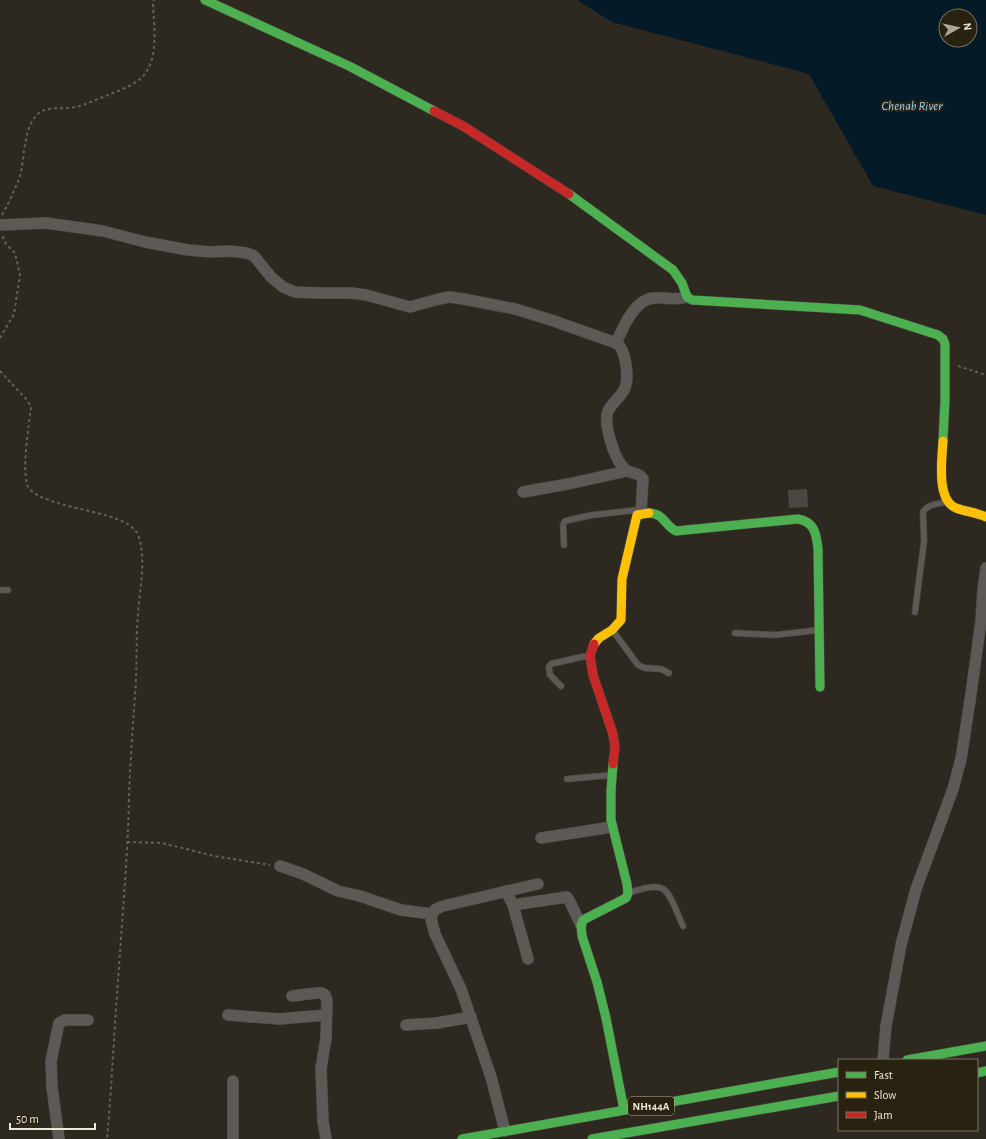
<svg xmlns="http://www.w3.org/2000/svg" width="986" height="1139" font-family="'Alegreya Sans',sans-serif">
  <style>
    .water { fill: #041a26; fill-rule: evenodd }
    .building { fill: #4c4543 }
    .lines { fill: none; stroke-linecap: round; stroke-linejoin: round }
    .lane-casing { stroke: #4b473f; stroke-width: 7 }
    .street-casing { stroke: #4b473f; stroke-width: 12 }
    .fast-casing { stroke: #4b473f; stroke-width: 10 }
    .slow-casing { stroke: #4b473f; stroke-width: 10 }
    .jam-casing { stroke: #4b473f; stroke-width: 10 }
    .path { stroke: #64615d; stroke-width: 2; stroke-dasharray: 3 3; stroke-linecap: butt }
    .lane { stroke: #5c5956; stroke-width: 5.5 }
    .street { stroke: #5c5956; stroke-width: 11 }
    .fast { stroke: #4caf50; stroke-width: 9 }
    .slow { stroke: #ffc107; stroke-width: 9 }
    .jam { stroke: #c62828; stroke-width: 9 }
    .labels { text-anchor: middle; dominant-baseline: central; stroke-width: 4; stroke-linejoin: round; paint-order: stroke }
    .shield { fill: #292211; stroke: #b2ada0; stroke-width: 1 }
    .shield-label { font-size: 11px; font-weight: bold; fill: #ede9dd }
    .water-label { font-size: 13px; font-style: italic; fill: #99d5f5; stroke: #292211 }
  </style>
  <rect width="100%" height="100%" fill="#2d2920"/>
  <path class="water" d="M577,0H986V215L873,186L809,74L612,22ZM946,16H970V40H946Z"/>
  <polygon class="building" points="807,489 808,507 789,508 788,490"/>
  <g class="lines">
    <defs>
      <g id="lane">
        <polyline points="564,545 563,525 565,521 592,515 637,510"/>
        <polyline points="0,590 8,590"/>
        <path d="M915,612L924,541L923,512C927,504 938,504 946,502"/>
        <polyline points="613,631 638,665 645,668 661,669 669,673"/>
        <polyline points="735,633 775,635 819,630"/>
        <polyline points="561,686 550,675 549,667 551,664 581,657 590,656"/>
        <polyline points="567,779 612,775"/>
        <path d="M628,893C638,890 654,884 663,889C671,893 679,918 683,926"/>
      </g>
      <g id="street">
        <path d="M0,225L46,223L103,231L145,242L188,250L212,252L229,251L247,253L254,256L271,277L283,287L295,292L317,293H351L366,295L410,307L439,299L449,297L464,299L515,309L551,320L616,343C626,348 629,378 625,388C621,397 612,403 608,411C603,424 615,462 626,470C632,474 639,472 643,479L641,513"/>
        <path d="M616,343C623,328 634,300 653,298C664,297 675,301 687,297"/>
        <polyline points="523,492 568,484 627,471"/>
        <polyline points="541,838 612,827"/>
        <polyline points="280,866 303,874 338,891 360,896 401,910 432,914"/>
        <polyline points="506,891 513,905 528,959"/>
        <polyline points="513,905 567,897 569,900 581,925"/>
        <polyline points="292,996 317,993 322,993 325,995 327,1001 326,1038 321,1068 323,1121 326,1139"/>
        <polyline points="228,1015 279,1019 326,1015"/>
        <polyline points="406,1025 437,1023 471,1017"/>
        <polyline points="883,1060 886,1026 901,945 916,889 953,789 961,759 971,694 981,621 983,589 986,568"/>
        <polyline points="233,1081 233,1139"/>
        <polyline points="505,1131 491,1077 461,989 435,934 431,919 433,912 436,909 443,906 538,884"/>
        <polyline points="59,1139 52,1087 51,1061 59,1023 65,1020 88,1020"/>
      </g>
      <g id="fast">
        <polyline points="205,0 349,66 434,111"/>
        <polyline points="569,194 673,270 682,283 687,297 692,300 860,310 938,335 943,339 945,344 945,400 943,441"/>
        <path d="M649,513C665,514 664,525 676,531L798,519C815,522 816,534 818,548L820,687"/>
        <polyline points="613,764 611,791 611,820 627,884 628,893 626,898 583,920 581,925 582,936 597,982 606,1018 624,1110"/>
        <polyline points="907,1060 986,1046"/>
        <polyline points="977,1073 986,1071"/>
        <polyline points="462,1139 839,1072"/>
        <polyline points="592,1139 839,1096"/>
      </g>
      <g id="slow">
        <path d="M943,441C942,459 936,500 956,508C966,512 976,512 986,517"/>
        <polyline points="594,644 599,638 612,630 621,620 622,579 637,515 649,513"/>
      </g>
      <g id="jam">
        <polyline points="434,111 463,126 569,194"/>
        <polyline points="594,644 590,656 593,675 613,734 615,747 613,764"/>
      </g>
    </defs>
    <use href="#lane" class="lane-casing"/>
    <use href="#street" class="street-casing"/>
    <use href="#fast" class="fast-casing"/>
    <use href="#slow" class="slow-casing"/>
    <use href="#jam" class="jam-casing"/>
    <g class="path">
      <path d="M2,215C9,202 15,190 20,176C25,157 23,133 35,117C43,106 57,109 69,108C82,107 94,100 106,96C117,91 130,87 139,80C160,63 154,28 153,5L154,0"/>
      <polyline points="0,338 14,314 20,275 15,253 6,244 2,235"/>
      <polyline points="958,366 986,375"/>
      <path d="M0,371L27,400L31,407C29,426 22,466 27,484C33,507 113,509 133,528C138,532 140,540 141,546C145,568 139,593 138,615C136,635 137,656 136,676C135,703 132,730 131,757C129,782 129,806 128,830C125,890 120,950 116,1009C113,1052 111,1096 107,1139"/>
      <polyline points="127,842 162,843 214,856 270,865"/>
    </g>
    <use href="#lane" class="lane"/>
    <use href="#street" class="street"/>
    <use href="#fast" class="fast"/>
    <use href="#slow" class="slow"/>
    <use href="#jam" class="jam"/>
  </g>
  <g class="labels">
    <rect class="shield" x="628" y="1097" width="46" height="18" rx="3"/>
    <g class="shield-label">
      <text x="651" y="1106">NH144A</text>
    </g>
    <g class="water-label">
      <text x="912" y="106">Chenab River</text>
    </g>
  </g>
  <rect x="838" y="1059" width="140" height="72" fill="#292211" stroke="#777263"/>
  <rect x="846" y="1072" width="20" height="6" fill="#4caf50" stroke="#777263"/>
  <text x="874" y="1079" font-size="12" fill="#ede9dd">Fast</text>
  <rect x="846" y="1092" width="20" height="6" fill="#ffc107" stroke="#777263"/>
  <text x="874" y="1099" font-size="12" fill="#ede9dd">Slow</text>
  <rect x="846" y="1112" width="20" height="6" fill="#c62828" stroke="#777263"/>
  <text x="874" y="1119" font-size="12" fill="#ede9dd">Jam</text>
  <g transform="translate(958 28) rotate(82)"><circle r="19" fill="#292211" stroke="#777263"/>
  <path d="M0-3L7 15L0 10L-7 15Z" fill="#aaa69b"/>
  <text y="-6" font-size="11" font-weight="bold" text-anchor="middle" fill="#ede9dd">N</text>
  </g>
  <path d="M10 1123v6h85v-6" fill="none" stroke="#ede9dd" stroke-width="2"/>
  <text x="16" y="1123" font-size="12" fill="#ede9dd" stroke="#292211" stroke-width="3" paint-order="stroke">50 m</text>
</svg>
